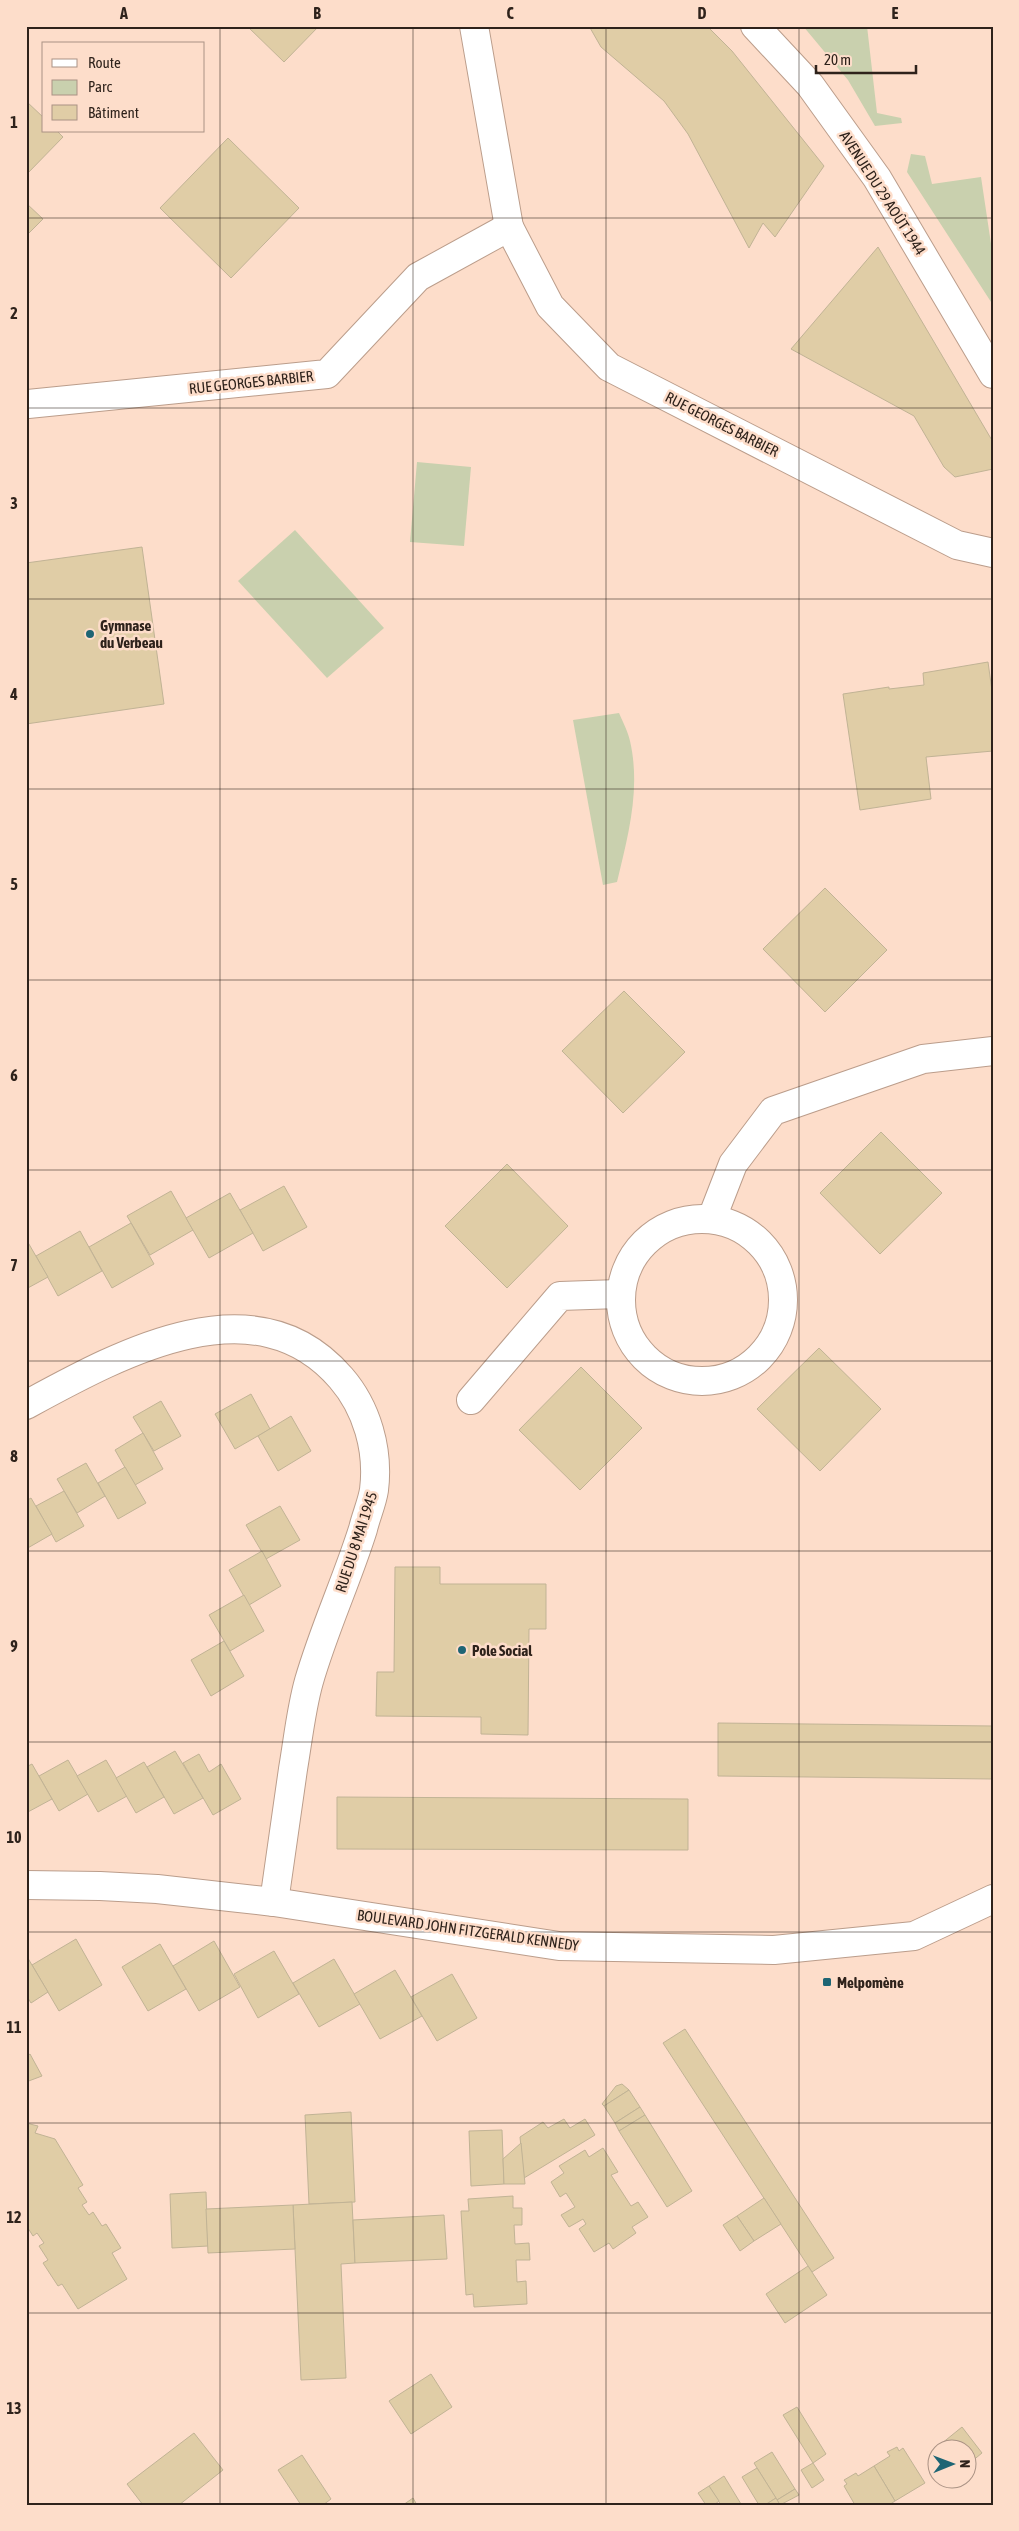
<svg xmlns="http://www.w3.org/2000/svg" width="1019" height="2531" font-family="'Asap Condensed',sans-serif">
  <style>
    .green { fill: #c9d0ae }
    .building { fill: #e0cda6; stroke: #c1b395 }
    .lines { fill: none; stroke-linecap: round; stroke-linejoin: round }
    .minor-casing { stroke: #bb9d8b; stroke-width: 30 }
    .minor { stroke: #fff; stroke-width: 28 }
    .grid { fill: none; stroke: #2e221b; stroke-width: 1; stroke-opacity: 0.55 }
    .poi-dot { fill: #1e6574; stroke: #fdddca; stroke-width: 2 }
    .labels { text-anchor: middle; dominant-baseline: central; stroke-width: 5; stroke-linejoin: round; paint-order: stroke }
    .street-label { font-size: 15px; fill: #2e221b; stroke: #fdddca }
    .poi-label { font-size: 15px; font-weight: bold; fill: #2e221b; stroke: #fdddca; text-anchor: start }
    .neatline { fill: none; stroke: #2e221b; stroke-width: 2 }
    .grid-label { font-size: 16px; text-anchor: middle; font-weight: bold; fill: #2e221b }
  </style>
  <rect width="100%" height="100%" fill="#fdddca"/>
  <g class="green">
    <polygon points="803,26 867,26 877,113 901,118 902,123 875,126 848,80"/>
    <polygon points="911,154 925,156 932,184 981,177 993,257 993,305 907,172"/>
    <polygon points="417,462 471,467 464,546 410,542"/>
    <polygon points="295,530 384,628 327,678 238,581"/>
    <path d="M619,713C623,722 628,732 630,741C641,789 628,836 617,882L603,885L573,720Z"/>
  </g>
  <g class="building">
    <polygon points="247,26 319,26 284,62"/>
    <polygon points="589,26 707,26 732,51 824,166 775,237 763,223 749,248 688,134 664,101 601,47"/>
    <polygon points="26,101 44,118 44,131 57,131 63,137 26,175"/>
    <polygon points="228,138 299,208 231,278 160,208"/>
    <polygon points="26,203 43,219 26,236"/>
    <polygon points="878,247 993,442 993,469 955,477 944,467 914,416 791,349"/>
    <polygon points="142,547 164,704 26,724 26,563"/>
    <polygon points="988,662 993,698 993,751 926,757 931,799 860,810 843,694 889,687 889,689 924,685 923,673"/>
    <polygon points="825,888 887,950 825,1012 763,949"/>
    <polygon points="624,991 685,1052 623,1113 562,1051"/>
    <polygon points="881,1132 942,1193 880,1254 820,1193"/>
    <polygon points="507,1164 568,1226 507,1288 445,1226"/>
    <polygon points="284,1186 307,1227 263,1251 240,1210"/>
    <polygon points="171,1191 193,1230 150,1255 127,1216"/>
    <polygon points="230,1193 253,1233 209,1258 186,1218"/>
    <polygon points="131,1223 154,1264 112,1288 89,1247"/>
    <polygon points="80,1231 102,1271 58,1296 36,1256"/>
    <polygon points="26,1239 48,1277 26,1289"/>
    <polygon points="819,1348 881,1409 820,1471 757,1409"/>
    <polygon points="581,1367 642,1428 580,1490 519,1430"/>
    <polygon points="251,1394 270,1429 235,1449 215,1414"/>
    <polygon points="161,1401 181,1436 154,1451 133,1417"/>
    <polygon points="291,1416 311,1451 278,1471 258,1436"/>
    <polygon points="143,1433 163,1469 135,1485 115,1450"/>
    <polygon points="86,1463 105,1496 77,1513 57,1479"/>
    <polygon points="125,1467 146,1503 118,1519 98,1483"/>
    <polygon points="64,1491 84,1526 56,1542 36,1506"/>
    <polygon points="31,1498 52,1534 26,1549 26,1501"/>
    <polygon points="280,1506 300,1540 266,1559 246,1525"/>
    <polygon points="262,1551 281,1586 249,1605 229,1570"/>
    <polygon points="395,1567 440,1567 440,1584 546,1584 546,1629 529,1629 528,1735 481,1734 481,1717 376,1716 377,1672 394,1672"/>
    <polygon points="244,1595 264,1631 230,1651 209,1615"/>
    <polygon points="224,1641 244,1676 211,1696 191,1660"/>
    <polygon points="718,1723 993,1726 993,1779 718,1776"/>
    <polygon points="175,1751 203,1798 174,1814 147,1767"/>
    <polygon points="199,1754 209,1772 221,1764 241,1799 213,1815 183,1763"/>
    <polygon points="68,1760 88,1794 59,1811 39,1776"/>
    <polygon points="106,1760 127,1796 98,1812 77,1776"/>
    <polygon points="144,1762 164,1797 136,1813 116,1778"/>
    <polygon points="32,1764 52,1799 26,1813 26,1767"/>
    <polygon points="337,1797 688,1799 688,1850 337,1849"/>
    <polygon points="76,1939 102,1985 59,2011 32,1965"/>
    <polygon points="214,1941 240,1987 199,2011 173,1966"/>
    <polygon points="160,1944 186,1989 148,2011 122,1967"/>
    <polygon points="274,1951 299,1994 258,2018 234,1974"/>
    <polygon points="26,1955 48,1992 31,2003 26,1995"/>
    <polygon points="334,1959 360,2004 319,2027 293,1983"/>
    <polygon points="395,1970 422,2016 380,2039 354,1994"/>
    <polygon points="452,1974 477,2018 437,2041 411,1997"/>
    <polygon points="685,2029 834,2258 812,2272 663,2043"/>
    <polygon points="30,2054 42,2076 26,2082 26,2057"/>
    <polygon points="622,2084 629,2090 604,2106 602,2104 616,2086"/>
    <polygon points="629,2090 640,2107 615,2123 604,2106"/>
    <polygon points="640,2107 645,2115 619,2131 615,2123"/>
    <polygon points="351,2112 355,2202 309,2204 305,2115"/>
    <polygon points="645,2115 692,2191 667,2207 619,2131"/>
    <polygon points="564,2119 570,2128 585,2119 595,2135 524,2178 520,2137 543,2122 548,2128"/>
    <polygon points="26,2123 38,2126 35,2133 55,2139 83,2185 78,2188 87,2202 82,2205 89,2215 93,2212 102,2226 106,2224 121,2248 112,2253 127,2279 78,2309 62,2284 58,2286 43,2263 48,2260 39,2246 44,2243 37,2233 33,2236 26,2225"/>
    <polygon points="502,2130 504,2184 471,2186 469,2131"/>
    <polygon points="521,2143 525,2184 504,2184 503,2159"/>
    <polygon points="603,2148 618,2172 611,2175 631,2206 638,2202 648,2217 632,2227 636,2233 613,2249 609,2243 594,2252 579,2229 586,2224 583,2219 569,2227 561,2215 575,2207 566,2193 560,2197 551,2182 564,2173 559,2166 585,2150 589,2157"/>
    <polygon points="206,2192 208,2246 172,2248 170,2194"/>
    <polygon points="513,2196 513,2208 522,2208 522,2225 514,2225 515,2244 529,2243 530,2260 516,2260 517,2282 526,2281 527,2304 474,2307 473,2294 466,2295 461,2211 469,2211 468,2199"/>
    <polygon points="764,2198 781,2224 754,2241 737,2216"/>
    <polygon points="352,2202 355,2263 341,2264 346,2378 301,2380 293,2205"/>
    <polygon points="293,2205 295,2249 208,2253 206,2209"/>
    <polygon points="444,2215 447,2259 355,2263 353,2220"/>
    <polygon points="737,2216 754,2241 740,2251 723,2225"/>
    <polygon points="808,2266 827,2295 785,2323 766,2294"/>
    <polygon points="431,2374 452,2407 411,2434 389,2401"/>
    <polygon points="797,2407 826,2454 813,2463 783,2415"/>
    <polygon points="962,2427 982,2453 971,2462 975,2467 966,2473 966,2448 936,2448"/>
    <polygon points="194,2433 223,2470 179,2505 143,2505 127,2484"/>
    <polygon points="897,2447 899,2451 903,2448 925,2483 895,2501 874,2466 890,2456 887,2452"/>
    <polygon points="772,2452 795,2489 777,2500 754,2463"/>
    <polygon points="302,2455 331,2499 323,2505 301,2505 278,2470"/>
    <polygon points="813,2463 824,2480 812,2488 801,2470"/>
    <polygon points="874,2466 895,2501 889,2505 855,2505 844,2486 847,2484 844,2480 856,2473 858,2476"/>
    <polygon points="757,2468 776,2498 765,2505 759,2505 742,2477"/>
    <polygon points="724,2476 741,2504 739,2505 721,2505 709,2486"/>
    <polygon points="709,2486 719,2501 714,2505 706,2505 698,2493"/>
    <polygon points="795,2489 799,2495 780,2505 777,2500"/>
    <polygon points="413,2498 417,2505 403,2505"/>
    <polygon points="776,2498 780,2505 765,2505"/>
  </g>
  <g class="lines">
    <defs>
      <g id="minor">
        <polyline points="474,26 509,227"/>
        <polyline points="755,26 810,85 877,178 993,374"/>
        <polyline points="28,404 327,374 418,277 509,227 550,306 609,367 957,545 993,553"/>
        <polyline points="712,1218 733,1164 773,1111 923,1059 993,1051"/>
        <circle cx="702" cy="1300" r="81"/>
        <polyline points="471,1400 560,1296 619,1294"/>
        <path d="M26,1405C118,1355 255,1278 341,1378C367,1408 379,1450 374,1490C372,1503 366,1516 363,1529C347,1580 324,1629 309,1681C301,1709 298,1740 293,1769C287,1813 280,1858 274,1902"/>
        <polyline points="26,1885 100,1886 157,1889 274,1902 559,1946 774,1950 914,1936 993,1899"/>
      </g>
    </defs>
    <use href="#minor" class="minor-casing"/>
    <use href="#minor" class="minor"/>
  </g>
  <path class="grid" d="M220,26V2505M413,26V2505M606,26V2505M799,26V2505M26,218H993M26,408H993M26,599H993M26,789H993M26,980H993M26,1170H993M26,1361H993M26,1551H993M26,1742H993M26,1932H993M26,2123H993M26,2313H993"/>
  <g class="poi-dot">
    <circle cx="90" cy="634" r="5"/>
    <circle cx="462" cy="1650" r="5"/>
    <rect x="822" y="1977" width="10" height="10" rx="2.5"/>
  </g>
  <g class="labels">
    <g class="street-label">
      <text transform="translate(883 193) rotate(57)">AVENUE DU 29 AOÛT 1944</text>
      <text transform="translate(251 382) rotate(-6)">RUE GEORGES BARBIER</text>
      <text transform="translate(722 424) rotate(27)">RUE GEORGES BARBIER</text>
      <text transform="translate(356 1542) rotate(-72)">RUE DU 8 MAI 1945</text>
      <text transform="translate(468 1930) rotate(8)">BOULEVARD JOHN FITZGERALD KENNEDY</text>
    </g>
    <g class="poi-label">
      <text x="100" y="625">Gymnase<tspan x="100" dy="17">du Verbeau</tspan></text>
      <text x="472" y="1650">Pole Social</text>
      <text x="837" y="1982">Melpomène</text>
    </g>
  </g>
  <rect width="1019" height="2531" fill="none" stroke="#fdddca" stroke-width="55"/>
  <rect x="42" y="42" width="162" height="90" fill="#fdddca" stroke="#aa9284"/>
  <rect x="52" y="59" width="25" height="8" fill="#ffffff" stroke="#aa9284"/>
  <text x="88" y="68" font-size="15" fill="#2e221b">Route</text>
  <rect x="52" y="80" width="25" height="15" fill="#c9d0ae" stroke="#aa9284"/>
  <text x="88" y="92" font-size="15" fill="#2e221b">Parc</text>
  <rect x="52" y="105" width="25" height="15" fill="#e0cda6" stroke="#aa9284"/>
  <text x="88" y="118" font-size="15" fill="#2e221b">Bâtiment</text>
  <g transform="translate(952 2464) rotate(89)"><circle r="24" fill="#fdddca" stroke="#aa9284"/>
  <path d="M0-4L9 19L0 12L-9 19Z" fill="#1e6574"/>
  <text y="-8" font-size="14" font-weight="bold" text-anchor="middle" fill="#2e221b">N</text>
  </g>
  <path d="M816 65v8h100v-8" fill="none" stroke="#2e221b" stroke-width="2.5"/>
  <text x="824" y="65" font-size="15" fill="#2e221b" stroke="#fdddca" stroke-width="4" paint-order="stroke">20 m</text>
  <rect x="28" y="28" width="964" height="2476" class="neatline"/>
  <g class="grid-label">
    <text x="124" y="19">A</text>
    <text x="317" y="19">B</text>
    <text x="510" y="19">C</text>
    <text x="702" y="19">D</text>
    <text x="895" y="19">E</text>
    <text x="14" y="128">1</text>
    <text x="14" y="319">2</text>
    <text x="14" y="509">3</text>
    <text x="14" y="700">4</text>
    <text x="14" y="890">5</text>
    <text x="14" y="1081">6</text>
    <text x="14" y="1271">7</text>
    <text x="14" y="1462">8</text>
    <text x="14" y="1652">9</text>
    <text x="14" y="1843">10</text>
    <text x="14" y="2033">11</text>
    <text x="14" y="2223">12</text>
    <text x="14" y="2414">13</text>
  </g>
</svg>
